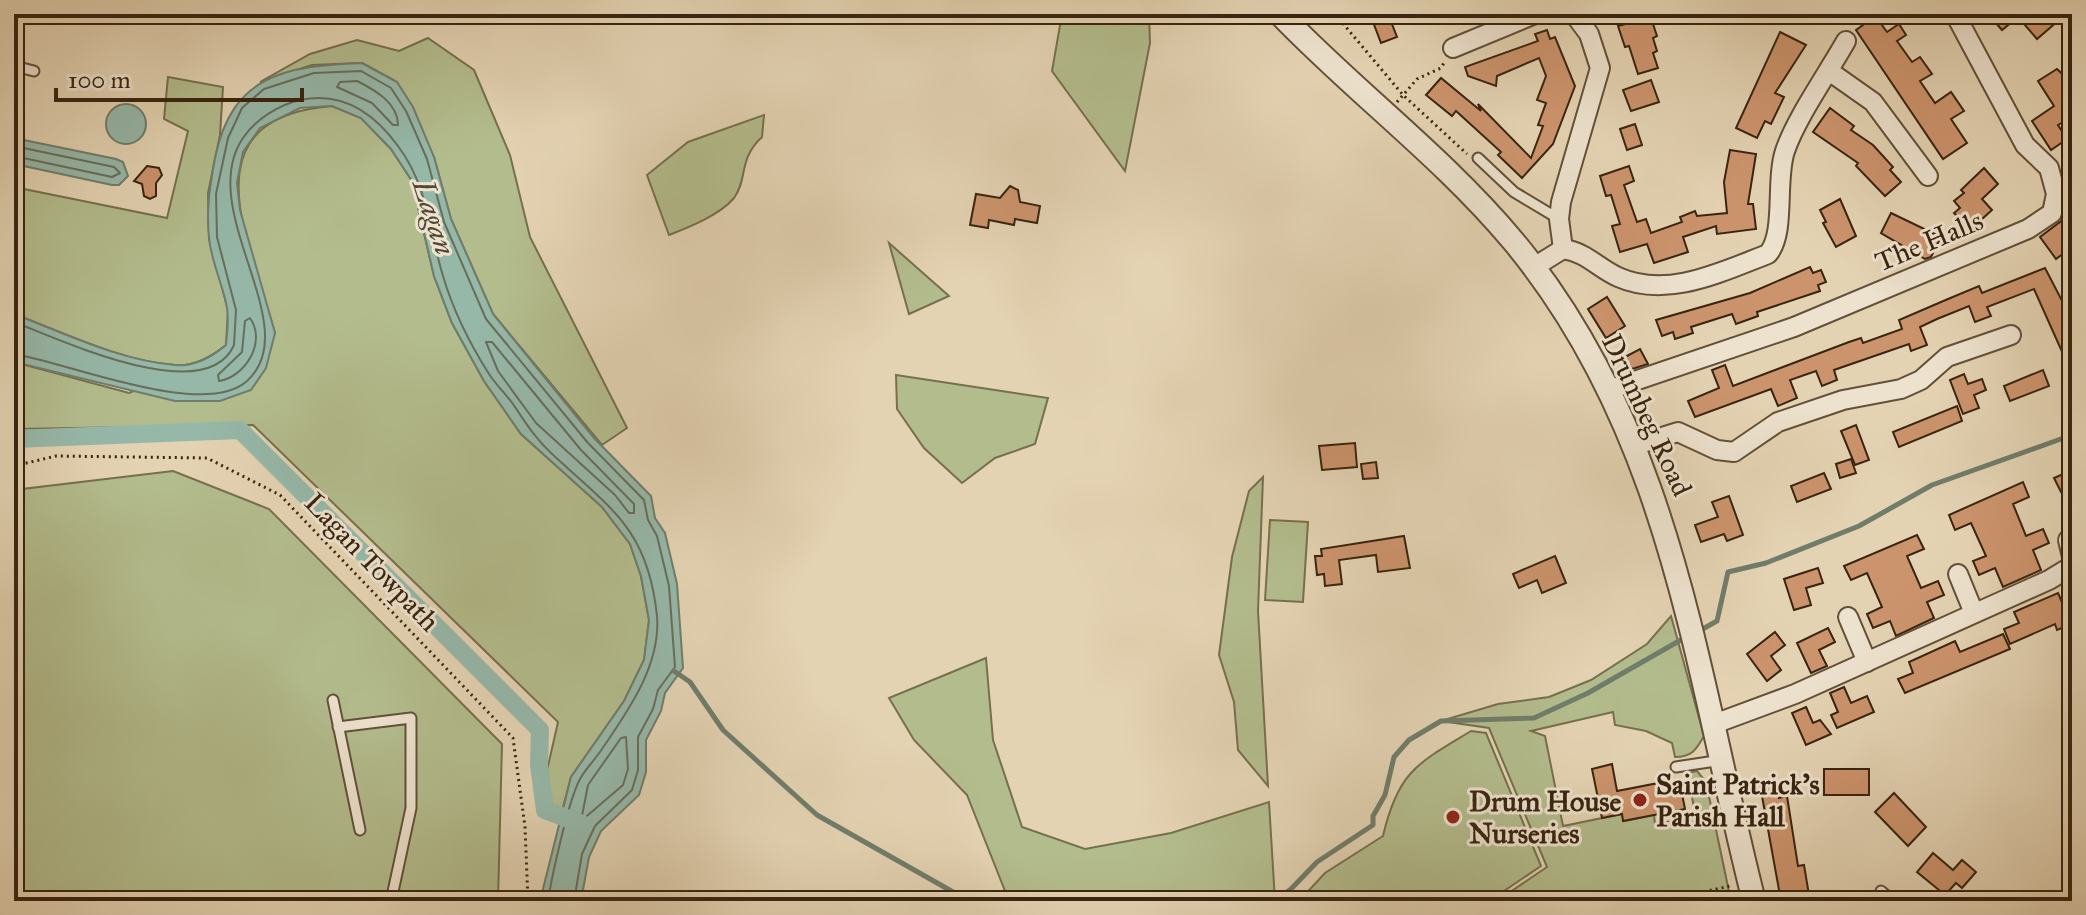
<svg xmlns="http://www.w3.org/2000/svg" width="2086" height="915" font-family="'IM FELL Great Primer',serif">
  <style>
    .green { fill: #b3bc8d; stroke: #76704e; stroke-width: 2 }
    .water { fill: #96b8a9; stroke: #707d6b; stroke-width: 2 }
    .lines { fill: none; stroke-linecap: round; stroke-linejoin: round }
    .shore { stroke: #676e5c; stroke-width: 2 }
    .stream { stroke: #707d6b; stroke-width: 5 }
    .canal { stroke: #96b8a9; stroke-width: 18 }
    .building { fill: #cc946d; stroke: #38240f; stroke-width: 2 }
    .service-casing { stroke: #635038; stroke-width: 13 }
    .minor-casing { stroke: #635038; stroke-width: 22 }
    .tertiary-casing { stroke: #635038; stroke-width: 26 }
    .path { stroke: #38240f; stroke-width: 3; stroke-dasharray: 2 4; stroke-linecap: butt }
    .service { stroke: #ede2ce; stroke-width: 9 }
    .minor { stroke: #ede2ce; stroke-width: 18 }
    .tertiary { stroke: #ede2ce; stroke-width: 22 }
    .poi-dot { fill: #8f2418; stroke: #ede2ce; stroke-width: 3 }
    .labels { text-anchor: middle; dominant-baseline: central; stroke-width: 6; stroke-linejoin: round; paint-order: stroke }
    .street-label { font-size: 28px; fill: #38240f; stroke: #ede2ce }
    .poi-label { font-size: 28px; font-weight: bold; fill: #38240f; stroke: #ede2ce; text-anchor: start }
    .water-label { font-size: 30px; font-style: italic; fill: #504936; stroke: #ede2ce }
  </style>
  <rect width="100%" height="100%" fill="#e4d3b3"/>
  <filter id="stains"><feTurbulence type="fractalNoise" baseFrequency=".0025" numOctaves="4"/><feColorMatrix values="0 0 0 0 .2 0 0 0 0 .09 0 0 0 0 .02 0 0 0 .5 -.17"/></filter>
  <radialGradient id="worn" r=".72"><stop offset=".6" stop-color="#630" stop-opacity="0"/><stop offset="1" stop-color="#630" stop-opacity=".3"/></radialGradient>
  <g class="green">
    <polygon points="1062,14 1149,14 1150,43 1125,171 1052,71"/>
    <polygon points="428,38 474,70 510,155 530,237 627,428 602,445 493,314 451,219 434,157 397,82 362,63 312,65 260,82 310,54 357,40 399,51"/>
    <path d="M168,77L223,87L220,135L208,193L209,239L228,310L226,345C212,356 194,367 175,365C121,361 64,333 14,314V187L167,218L188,131L164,119Z"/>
    <path d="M332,106L361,118L391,149L412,181L434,276L452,323L484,381L521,434L602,507L630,544L641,576L649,620L644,660L624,701L571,777L562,811L552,805L546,775L558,722L253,425L14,429V362L129,393L275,333C249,241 185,118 332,106Z"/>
    <path d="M764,115L762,137C738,159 748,179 734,198C720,215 689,227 669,235L647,175L688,142Z"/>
    <polygon points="889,243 949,296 909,314"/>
    <polygon points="896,375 1048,398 1035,444 995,458 962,483 924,448 897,409"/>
    <polygon points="173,471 269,509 502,744 498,901 14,901 14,490"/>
    <polygon points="1263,477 1258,611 1268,786 1238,750 1234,702 1219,655 1232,557 1249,491"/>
    <polygon points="1270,520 1308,522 1303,602 1265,600"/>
    <path d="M1671,616L1704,736C1696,750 1692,757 1675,757L1672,743L1646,731L1615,725L1613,712L1531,731L1545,736L1563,826L1622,814L1624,821L1654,815L1655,824L1696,817L1687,773L1697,771L1706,782L1731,901H1497L1547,867L1489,728L1441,721L1498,704L1549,697L1591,680L1647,644Z"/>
    <polygon points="986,658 993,740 1022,827 1085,849 1171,833 1269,802 1275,901 1009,901 967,795 914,740 889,698"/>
    <path d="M1471,731L1486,733L1541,866L1489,901H1299L1325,873L1383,836C1398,771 1418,763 1471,731Z"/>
  </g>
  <g class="water">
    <path d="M362,63L397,82L413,107L434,157L451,219L493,314L594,438L651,496L655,518L665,533L677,584L683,668L665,693L661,711L646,740V772L639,795L601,831L589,857L581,901H540L571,777L624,701L644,660L649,620L641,576L630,544L602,507L521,434L484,381L452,323L434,276L412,181L391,149L361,118L332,106L300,108L260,128L243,152L237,183L240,210L275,333L266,368L251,390L220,401H175L14,362V314C64,333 121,361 175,365C194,367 212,357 226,345C227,334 229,320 227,308C223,284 211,262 209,237C206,210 210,185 215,158C232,74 286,66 362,63Z"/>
    <circle cx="126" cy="124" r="20"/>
    <polygon points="14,138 116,159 123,162 128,176 119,185 112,185 19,165 14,163"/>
  </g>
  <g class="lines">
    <g class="shore">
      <path d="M357,81C375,90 398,103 398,125H393L372,103L337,87L340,82Z"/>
      <polyline points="14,146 114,167 120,173 112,177 14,156"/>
      <path d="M250,318C267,342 245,377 219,381L218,375L242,352L245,321Z"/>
      <path d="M14,322C59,339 206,409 234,345L236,310L217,237L216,194L228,138L242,108L264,89L314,73L361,71L391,88L406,111L427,159L444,222L486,319L588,443L644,500L648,520L657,536L669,586L675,667L658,690L653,709L638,737V770L632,790L595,826L582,854L574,901"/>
      <polygon points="486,342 492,342 581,450 634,504 634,513 629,513 615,495 536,423 498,371"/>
      <path d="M14,354C66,362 204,420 247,381C307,327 194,210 243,138C255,120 278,105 300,100C342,91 374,113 398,146C428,186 429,230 443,276C453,310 470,344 489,374C496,385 506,394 513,404C525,422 535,438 551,453C610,508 648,528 657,616C661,665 628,711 602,749C595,760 584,770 579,781C568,803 552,875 548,901"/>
      <polygon points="626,737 628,769 623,785 581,821 588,785 621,738"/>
    </g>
    <g class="stream">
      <polyline points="1699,631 1717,621 1728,572 1766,563 1859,526 1932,485 2072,435"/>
      <polyline points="674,671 690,682 723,730 817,815 969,901"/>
      <polyline points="1274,901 1291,889 1317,862 1373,825 1373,816 1385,795 1394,757 1409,740 1441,721 1534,718 1588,693 1686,637"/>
    </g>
    <polyline class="canal" points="14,439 240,430 540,730 539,765 545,810 582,824"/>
  </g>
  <g class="building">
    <polygon points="1370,14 1388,14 1397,37 1381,43"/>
    <polygon points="1626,14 1642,14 1643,18 1650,15 1657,36 1653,38 1657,51 1653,53 1658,68 1638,74 1629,46 1625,47 1618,26 1629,23"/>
    <polygon points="1855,14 1874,14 1887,32 1899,24 1906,35 1897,41 1912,62 1920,57 1932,74 1920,81 1935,103 1951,92 1964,111 1951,119 1967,143 1943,159 1856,30 1863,25"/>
    <polygon points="1988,14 2066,14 2037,39 2018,17 2002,30"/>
    <polygon points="1547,30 1550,39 1555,37 1575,86 1553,144 1522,178 1498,155 1501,152 1456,111 1452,116 1426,95 1441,78 1481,111 1478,104 1531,158 1543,126 1538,125 1546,103 1537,100 1546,76 1539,58 1497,76 1496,86 1468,76 1465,67 1538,41 1535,34"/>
    <polygon points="1780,32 1806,45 1775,93 1784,97 1771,124 1765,121 1757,138 1736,128"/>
    <polygon points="2057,69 2072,83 2072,117 2058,125 2067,139 2051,150 2032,121 2054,106 2038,81"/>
    <polygon points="1651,80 1659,102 1631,111 1623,90"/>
    <polygon points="1830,108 1854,126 1851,130 1873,145 1893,167 1890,170 1901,182 1885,196 1856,166 1858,163 1813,132"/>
    <polygon points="1635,124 1642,145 1627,150 1620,129"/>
    <polygon points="1730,150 1756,154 1748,204 1753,204 1756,229 1717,234 1716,226 1683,237 1688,252 1654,263 1647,244 1620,252 1612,226 1620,224 1611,195 1606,196 1600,176 1629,166 1634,181 1624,185 1637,222 1646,219 1651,233 1682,222 1680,217 1695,211 1697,216 1727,213 1724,182"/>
    <polygon points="147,166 159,168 162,175 156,183 156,196 150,199 144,196 142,184 134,181"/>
    <polygon points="1984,168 1998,184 1982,199 1992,210 1970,230 1954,213 1960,208 1954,201 1964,193 1961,190"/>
    <polygon points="1010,186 1018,190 1020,202 1040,206 1037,223 1015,219 1014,225 989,220 988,228 970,225 976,194 1000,198"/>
    <polygon points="1840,199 1856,236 1836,247 1823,223 1826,222 1820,210"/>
    <polygon points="1891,213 1941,237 1931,257 1925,259 1881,233"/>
    <polygon points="2072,213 2072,247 2056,259 2040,237"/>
    <polygon points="1810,267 1813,273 1821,270 1826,282 1818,285 1820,291 1757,312 1758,316 1736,324 1732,314 1691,327 1693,333 1675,339 1673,332 1662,336 1656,320 1750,293"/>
    <polygon points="2045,268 2072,320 2072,374 2034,289 1987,307 1991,316 1975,322 1969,306 1937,319 1920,327 1927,345 1911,351 1909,344 1834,370 1837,380 1822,386 1816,371 1790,380 1797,398 1778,406 1771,389 1695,417 1688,401 1719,388 1712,370 1725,365 1733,386 1849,342 1861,338 1863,343 1902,329 1899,320 1948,299 1979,286 1982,293"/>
    <polygon points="1607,297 1625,326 1606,338 1588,309"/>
    <polygon points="1640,349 1648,364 1632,369 1625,357"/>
    <polygon points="2043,370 2049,386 2010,401 2004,386"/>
    <polygon points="1964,374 1968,384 1982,379 1986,390 1974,395 1979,408 1963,414 1950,380"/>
    <polygon points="1957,406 1962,421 1899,447 1893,432"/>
    <polygon points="1856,425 1869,460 1855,465 1841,431"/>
    <polygon points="1355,443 1357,467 1322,470 1319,446"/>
    <polygon points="1851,459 1856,473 1840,478 1836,464"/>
    <polygon points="1376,462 1378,478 1363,479 1361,464"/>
    <polygon points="2072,470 2072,487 2061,492 2054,478"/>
    <polygon points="1824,473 1831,489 1797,502 1791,486"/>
    <polygon points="2023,482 2029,497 2013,504 2026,536 2043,529 2049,543 2033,550 2041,570 2003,587 1995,568 1979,575 1973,561 1986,556 1971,523 1955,530 1949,515"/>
    <polygon points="1729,496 1743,535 1727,541 1724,534 1701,542 1695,525 1718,517 1712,502"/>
    <polygon points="1917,535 1924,549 1907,556 1921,588 1938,581 1944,595 1927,602 1934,618 1896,636 1890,621 1873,628 1867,614 1882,607 1867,573 1851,580 1844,566"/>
    <polygon points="1404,536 1410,568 1378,572 1376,555 1339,560 1342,584 1325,586 1324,574 1317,575 1315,556 1322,556 1321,549"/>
    <polygon points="1555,556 1566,583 1542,593 1537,580 1519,588 1513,574"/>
    <polygon points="1818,568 1823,583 1806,588 1811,605 1794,610 1784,579"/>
    <polygon points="2058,593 2064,607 2072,604 2072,624 2057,630 2055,624 2010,644 2004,629 2019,623 2014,612"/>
    <polygon points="1828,628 1835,642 1819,650 1827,666 1811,673 1797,643"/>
    <polygon points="1775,632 1785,645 1771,656 1781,670 1767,681 1747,654"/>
    <polygon points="2003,634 2010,649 1905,693 1898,679 1913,673 1909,662 1955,641 1960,652"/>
    <polygon points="1844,687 1851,703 1867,696 1874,712 1837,728 1831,715 1838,712 1830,693"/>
    <polygon points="1806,707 1813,723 1820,720 1831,734 1806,745 1792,713"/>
    <polygon points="1612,764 1617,791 1679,779 1685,809 1623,821 1622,814 1602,818 1592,769"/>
    <rect x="1824" y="769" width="45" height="26"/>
    <polygon points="1777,782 1779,798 1787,796 1798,866 1804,865 1810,901 1781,901 1760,785"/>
    <polygon points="1894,793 1926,827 1908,846 1875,812"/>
    <polygon points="1933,853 1953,870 1962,860 1976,872 1962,888 1956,883 1945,895 1917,872"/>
  </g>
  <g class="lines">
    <defs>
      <g id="service">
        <polyline points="14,66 34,71"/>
        <polyline points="1478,158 1514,192 1559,219"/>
        <polyline points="333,700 360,830"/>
        <polyline points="338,727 411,718 411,808 391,901"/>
        <polyline points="1676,767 1722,760"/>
        <polyline points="1881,891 1893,901"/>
      </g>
      <g id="minor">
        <polyline points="1453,48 1535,14"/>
        <polyline points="1829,71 1873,102 1928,176"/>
        <polyline points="1563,249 1559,219 1561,202 1600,68 1589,34 1574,14"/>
        <path d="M1534,267L1563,249C1586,252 1598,268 1618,277C1667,299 1721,272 1768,254C1786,233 1775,181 1785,151C1796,118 1828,73 1846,41"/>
        <polyline points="1608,390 1794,327 2028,229 2052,213 2056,194 2049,168 2025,145 1955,14"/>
        <polyline points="1633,446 1678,432 1717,450 1734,452 1778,422 1843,400 1901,389 1921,380 1947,357 2011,335"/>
        <polyline points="2068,540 2072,557"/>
        <polyline points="1958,574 1974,613"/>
        <polyline points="1848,617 1867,662"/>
        <polyline points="1714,724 1795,694 2049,580 2072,566"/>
      </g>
      <path id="tertiary" d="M1280,14C1356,93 1443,157 1514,242C1673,434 1695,670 1754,901"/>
    </defs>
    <use href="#service" class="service-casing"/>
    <use href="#minor" class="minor-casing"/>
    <use href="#tertiary" class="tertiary-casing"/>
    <g class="path">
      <polyline points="1335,14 1403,95 1467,154"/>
      <polyline points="1397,102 1417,79 1441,68 1445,61"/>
      <polyline points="14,466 56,456 207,458 280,495 513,738 525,827 528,901"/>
      <polyline points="1752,803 1755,815"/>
      <polyline points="1663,901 1730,886"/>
    </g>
    <use href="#service" class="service"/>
    <use href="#minor" class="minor"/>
    <use href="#tertiary" class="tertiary"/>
  </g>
  <g class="poi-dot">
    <circle cx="1640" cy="800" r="8"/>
    <circle cx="1453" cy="817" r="8"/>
  </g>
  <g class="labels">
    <g class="street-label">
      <text transform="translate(1929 241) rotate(-23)">The Halls</text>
      <text transform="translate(1647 415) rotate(65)">Drumbeg Road</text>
      <text transform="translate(372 562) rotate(46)">Lagan Towpath</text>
    </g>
    <g class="poi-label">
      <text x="1656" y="784">Saint Patrick's<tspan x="1656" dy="32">Parish Hall</tspan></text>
      <text x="1469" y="801">Drum House<tspan x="1469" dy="32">Nurseries</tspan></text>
    </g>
    <g class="water-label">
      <text transform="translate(434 217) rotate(72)">Lagan</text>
    </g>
  </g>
  <rect width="2086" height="915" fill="none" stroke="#e4d3b3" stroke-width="48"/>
  <rect x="16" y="16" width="2054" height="883" fill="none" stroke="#38240f" stroke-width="4"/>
  <rect x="24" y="24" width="2038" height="867" fill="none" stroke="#38240f" stroke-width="2"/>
  <path d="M56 88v12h246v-12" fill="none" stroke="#38240f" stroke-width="4"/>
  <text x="68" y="88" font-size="24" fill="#38240f" stroke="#ede2ce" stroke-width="6" paint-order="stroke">100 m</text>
  <rect width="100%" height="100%" filter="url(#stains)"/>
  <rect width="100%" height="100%" fill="url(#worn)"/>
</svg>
